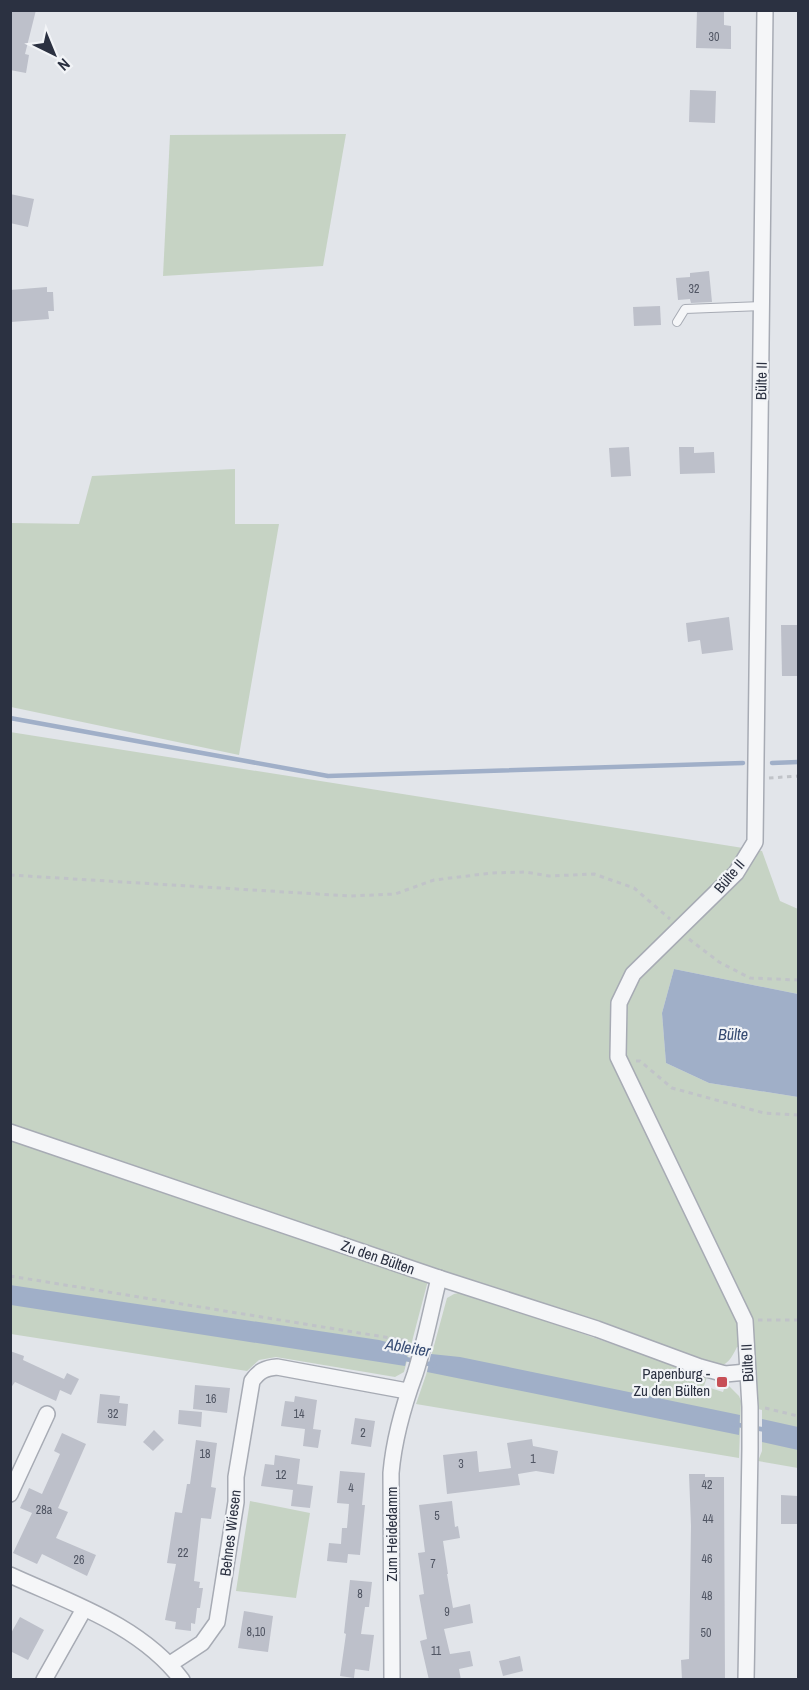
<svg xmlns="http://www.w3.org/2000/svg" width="809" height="1690" font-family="'Archivo Narrow',sans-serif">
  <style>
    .green { fill: #c6d3c4 }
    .water { fill: #a0afc8 }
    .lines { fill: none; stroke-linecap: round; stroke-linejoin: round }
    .stream { stroke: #a0afc8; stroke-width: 4.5 }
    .building { fill: #bdc0ca }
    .lane-casing { stroke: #a7abb4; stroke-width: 10 }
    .street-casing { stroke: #a7abb4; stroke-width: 18 }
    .path { stroke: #c0c3c8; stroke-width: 3; stroke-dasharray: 4.5 4.5; stroke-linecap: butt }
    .lane { stroke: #f5f6f8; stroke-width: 8 }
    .street { stroke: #f5f6f8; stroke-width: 15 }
    .poi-dot { fill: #c74f56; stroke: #f2f4f7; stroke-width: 2 }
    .labels { text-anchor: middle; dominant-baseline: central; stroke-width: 4.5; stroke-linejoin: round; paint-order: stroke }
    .number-label { font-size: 12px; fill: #505563 }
    .street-label { font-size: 15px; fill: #2b3141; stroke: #f2f4f7 }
    .poi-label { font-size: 15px; fill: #2b3141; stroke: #f2f4f7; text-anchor: end }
    .water-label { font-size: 16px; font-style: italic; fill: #374c73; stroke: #f2f4f7 }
  </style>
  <rect width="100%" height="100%" fill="#e2e5ea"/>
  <g class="green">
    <polygon points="346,134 323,266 163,276 170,135"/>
    <polygon points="235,469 235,524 279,524 239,755 11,707 11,523 79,524 92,476"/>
    <path d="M10,732L762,851L780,901L798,909V994L674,969L662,1013L666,1063L709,1083L798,1097V1468L758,1461L762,1451V1410L758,1409L754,1396L750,1347H737C731,1359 728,1364 715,1369L431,1269L404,1372L395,1377L276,1357L259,1360L247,1371L11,1334Z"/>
    <polygon points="463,1292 707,1377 704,1386 723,1392 726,1383 739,1396 741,1401 739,1458 416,1404 426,1375 447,1298 454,1294"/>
    <polygon points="250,1501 310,1513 296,1598 236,1591"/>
  </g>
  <g class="water">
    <polygon points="674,969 798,994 798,1097 709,1083 666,1063 662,1013"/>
    <polygon points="10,1285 379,1340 409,1348 405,1366 11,1305"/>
    <polygon points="431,1354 460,1357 740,1415 739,1435 427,1372"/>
    <polygon points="762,1419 798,1427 798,1450 762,1442"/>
  </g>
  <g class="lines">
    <g class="stream">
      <polyline points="10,718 328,776 743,763"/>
      <polyline points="772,763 798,762"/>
      <polyline points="401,1358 434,1365"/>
      <polyline points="733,1424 766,1430"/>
    </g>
  </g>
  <g class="building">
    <polygon points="10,10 36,10 25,54 29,55 26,73 10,70"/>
    <polygon points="697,10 724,10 724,25 731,26 731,49 696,48"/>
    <polygon points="690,90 716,91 715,123 689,122"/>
    <polygon points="10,194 34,199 28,227 10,223"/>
    <polygon points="709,271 712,302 691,303 690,299 678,300 676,278 690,277 690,273"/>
    <polygon points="47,287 47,292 53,292 54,311 48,311 49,319 11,322 10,290"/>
    <polygon points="660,306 661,325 634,326 633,307"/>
    <polygon points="629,447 631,476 611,477 609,448"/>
    <polygon points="679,447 694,447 694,453 714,452 715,473 680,474"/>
    <polygon points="729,617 733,650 702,654 700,640 688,642 686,623"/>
    <polygon points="781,625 798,625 798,676 782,676"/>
    <polygon points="10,1351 24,1356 23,1360 64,1379 67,1373 79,1379 71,1395 60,1390 56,1401 15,1382 10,1389"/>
    <polygon points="195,1385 230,1388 227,1413 193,1409"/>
    <polygon points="100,1394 120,1396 119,1403 128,1404 126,1426 97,1423"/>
    <polygon points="295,1396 317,1400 313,1429 321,1430 318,1448 303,1446 305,1429 281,1426 285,1401 294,1402"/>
    <polygon points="179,1410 202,1412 201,1427 178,1424"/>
    <polygon points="355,1418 375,1421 371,1447 351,1444"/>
    <polygon points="154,1430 164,1440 153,1451 143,1442"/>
    <polygon points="62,1433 86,1444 58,1508 68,1512 56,1538 96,1555 87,1576 42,1554 37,1564 13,1553 32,1513 20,1508 29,1488 42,1494 60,1454 54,1451"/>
    <polygon points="532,1439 533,1446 558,1451 554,1474 536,1471 518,1474 520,1485 447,1494 443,1455 477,1451 479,1472 511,1468 507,1443"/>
    <polygon points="196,1440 217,1443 211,1487 216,1488 211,1519 201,1518 194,1581 200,1582 199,1588 203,1588 200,1608 197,1608 195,1624 191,1623 191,1631 175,1629 176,1622 165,1620 176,1564 167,1563 175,1512 182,1513 187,1484 190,1484"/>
    <polygon points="275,1455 300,1459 297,1484 313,1486 310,1508 291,1506 293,1490 261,1486 265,1464 274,1465"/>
    <polygon points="340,1471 365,1473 362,1505 365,1505 360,1555 348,1554 347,1563 327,1561 329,1543 341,1544 342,1528 347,1528 349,1504 337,1503"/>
    <polygon points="689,1474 705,1474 705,1477 724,1477 725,1679 682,1680 681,1660 689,1659 691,1526"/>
    <polygon points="781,1495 798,1496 798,1524 781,1524"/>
    <polygon points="452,1501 455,1527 458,1526 460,1538 443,1541 448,1574 447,1574 453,1608 470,1604 473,1623 444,1629 450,1654 470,1651 473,1666 459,1669 461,1680 429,1680 420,1641 427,1639 419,1595 424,1594 418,1553 425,1552 419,1505"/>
    <polygon points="350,1580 372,1582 369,1607 365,1607 361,1634 374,1635 369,1671 355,1669 354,1678 340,1676 346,1634 344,1633"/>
    <polygon points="244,1611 273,1616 268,1652 238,1648"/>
    <polygon points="20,1617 44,1630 28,1660 10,1651 10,1635"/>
    <polygon points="520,1656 523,1671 503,1676 499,1661"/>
  </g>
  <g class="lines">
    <defs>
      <polyline id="lane" points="677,322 685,309 762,306"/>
      <g id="street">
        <polyline points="10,1132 439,1278 597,1329 700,1367 725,1374 747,1372"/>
        <polyline points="10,1494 47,1414"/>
        <path d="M10,1575C71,1603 140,1625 182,1680"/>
        <path d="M170,1664L202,1643L217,1622L236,1502V1477L252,1381C259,1371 265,1368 277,1367L407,1391"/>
        <polyline points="44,1680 84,1609"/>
        <path d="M392,1680L391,1473C394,1438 403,1407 415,1374C425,1343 431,1310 439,1278"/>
        <polyline points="746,1680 750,1449 750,1407 745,1321 618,1057 619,1003 633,974 736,873 755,842 765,10"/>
      </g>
    </defs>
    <use href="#lane" class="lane-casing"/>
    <use href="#street" class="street-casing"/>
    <g class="path">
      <polyline points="769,778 798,776"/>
      <polyline points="10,875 350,896 395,894 434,880 492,873 525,872 549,876 594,874 634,888 670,919"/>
      <polyline points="689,939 719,962 750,978 798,980"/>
      <polyline points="636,1061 640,1061 672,1088 764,1113 798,1115"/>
      <polyline points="10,1276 409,1341"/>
      <polyline points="758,1320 798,1320"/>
      <polyline points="765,1408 798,1416"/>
    </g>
    <use href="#lane" class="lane"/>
    <use href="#street" class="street"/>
  </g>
  <rect class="poi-dot" x="716" y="1376" width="12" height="12" rx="3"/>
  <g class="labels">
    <g class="number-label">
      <text x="714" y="37">30</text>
      <text x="694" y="289">32</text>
      <text x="211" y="1399">16</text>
      <text x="113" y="1414">32</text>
      <text x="299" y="1414">14</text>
      <text x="363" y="1433">2</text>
      <text x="205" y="1454">18</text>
      <text x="533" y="1459">1</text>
      <text x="461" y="1464">3</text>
      <text x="281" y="1475">12</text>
      <text x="707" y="1485">42</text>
      <text x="351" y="1488">4</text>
      <text x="44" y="1510">28a</text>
      <text x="437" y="1516">5</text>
      <text x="708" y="1519">44</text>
      <text x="183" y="1553">22</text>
      <text x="707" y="1559">46</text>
      <text x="79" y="1560">26</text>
      <text x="433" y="1564">7</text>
      <text x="360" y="1594">8</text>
      <text x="707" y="1596">48</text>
      <text x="447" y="1612">9</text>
      <text x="256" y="1632">8,10</text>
      <text x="706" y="1633">50</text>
      <text x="436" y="1651">11</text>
    </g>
    <g class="street-label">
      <text transform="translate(761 381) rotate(-89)">Bülte II</text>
      <text transform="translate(729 876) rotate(-50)">Bülte II</text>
      <text transform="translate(378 1257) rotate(19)">Zu den Bülten</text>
      <text transform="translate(747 1363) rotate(-93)">Bülte II</text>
      <text transform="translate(230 1533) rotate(-83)">Behnes Wiesen</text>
      <text transform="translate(391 1534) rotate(-90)">Zum Heidedamm</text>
    </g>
    <g class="poi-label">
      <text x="710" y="1373">Papenburg -<tspan x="710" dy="17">Zu den Bülten</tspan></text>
    </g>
    <g class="water-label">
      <text x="733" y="1034">Bülte</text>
      <text transform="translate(408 1347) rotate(10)">Ableiter</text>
    </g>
  </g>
  <rect width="809" height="1690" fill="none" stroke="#2b3141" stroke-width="24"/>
  <g transform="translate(54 54) rotate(137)" stroke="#f2f4f7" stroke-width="4.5" paint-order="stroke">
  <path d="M0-4.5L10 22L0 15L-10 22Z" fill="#2b3141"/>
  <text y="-9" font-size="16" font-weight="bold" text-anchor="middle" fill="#2b3141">N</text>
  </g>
</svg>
